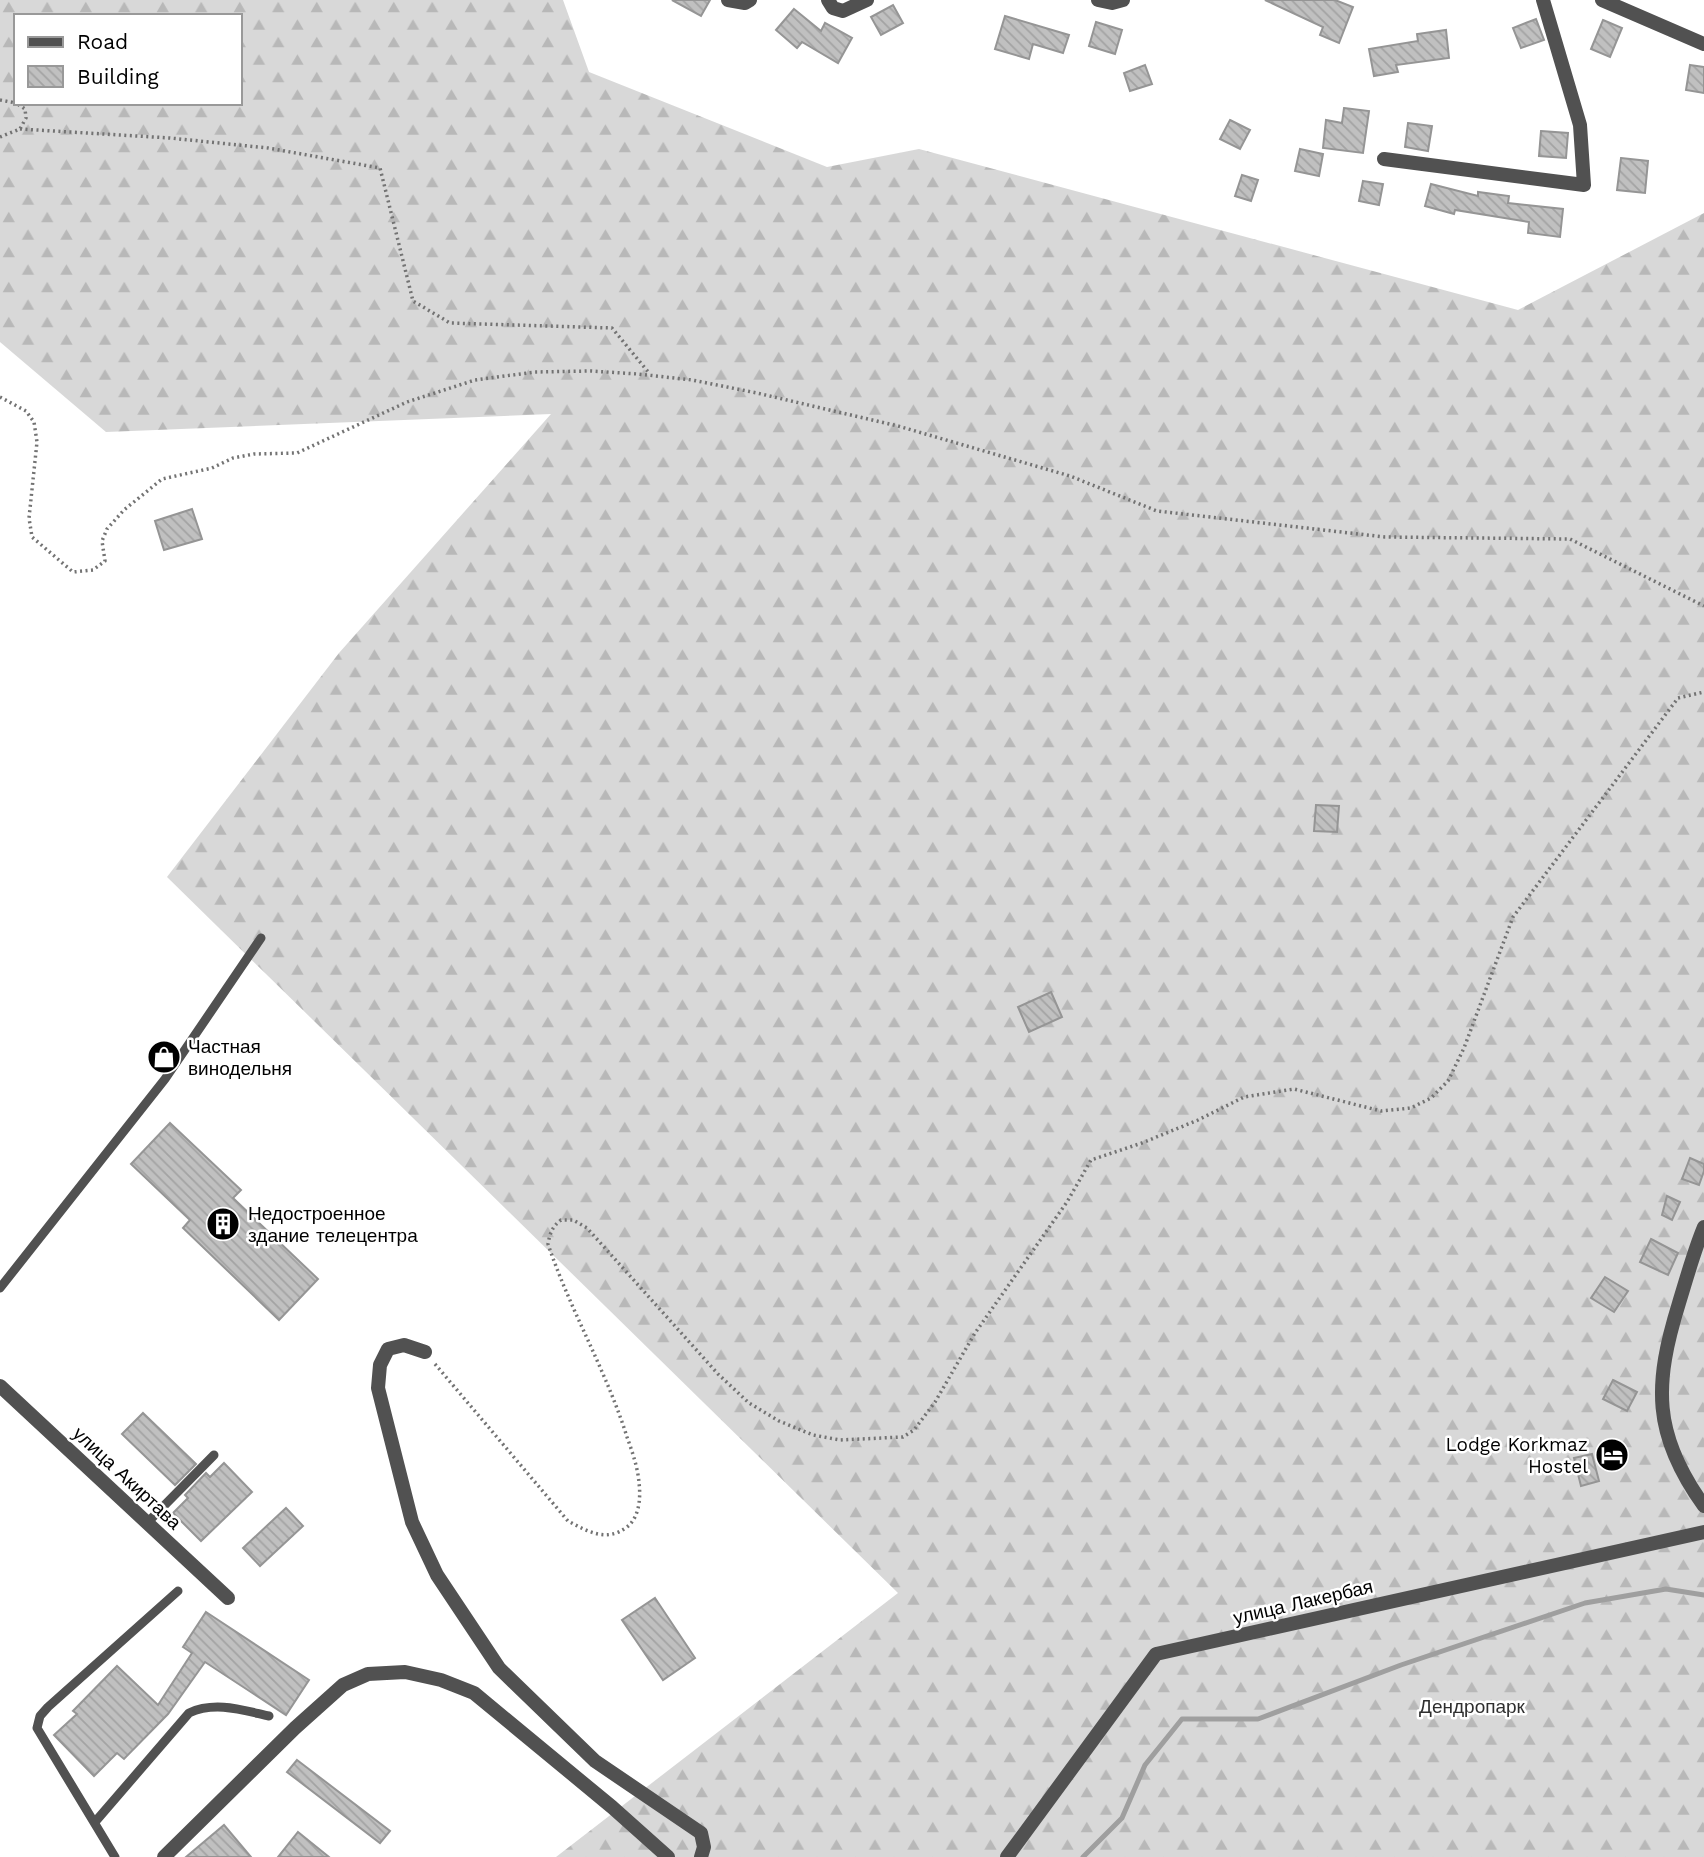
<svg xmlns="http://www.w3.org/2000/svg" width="1704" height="1857" font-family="'Work Sans',sans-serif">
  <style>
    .forest { fill: url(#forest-firs); fill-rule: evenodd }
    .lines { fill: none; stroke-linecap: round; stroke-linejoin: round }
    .stream { stroke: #9f9f9f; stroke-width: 5 }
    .building { fill: url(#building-back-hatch); stroke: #959595; stroke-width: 2 }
    .path { stroke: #737373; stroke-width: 3.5; stroke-dasharray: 2 3.5; stroke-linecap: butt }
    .lane { stroke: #515151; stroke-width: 9 }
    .street { stroke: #515151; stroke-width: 14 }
    .labels { text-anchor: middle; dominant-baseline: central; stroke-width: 5; stroke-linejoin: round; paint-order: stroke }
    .poi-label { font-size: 19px; fill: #000; stroke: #fff; text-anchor: start }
    .street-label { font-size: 19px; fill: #000; stroke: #fff }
    .park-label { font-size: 19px; fill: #2f2f2f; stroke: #fff }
  </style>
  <defs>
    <pattern id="forest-firs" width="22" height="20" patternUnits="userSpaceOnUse" patternTransform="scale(1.75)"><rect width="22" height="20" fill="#d8d8d8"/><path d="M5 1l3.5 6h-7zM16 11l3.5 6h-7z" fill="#b8b8b8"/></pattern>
    <pattern id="building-back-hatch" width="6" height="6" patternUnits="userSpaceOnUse" patternTransform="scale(1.75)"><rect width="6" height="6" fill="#c0c0c0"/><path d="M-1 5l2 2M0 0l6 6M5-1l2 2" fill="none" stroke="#a3a3a3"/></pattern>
  </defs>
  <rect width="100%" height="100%" fill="#fff"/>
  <path class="forest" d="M0,0H563L589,72L827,167L919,149L1518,310L1704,213V1857H556L898,1593L167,877L339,653L551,414L106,432L0,342ZM16,16H240V103H16Z"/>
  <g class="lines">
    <polyline class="stream" points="1083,1857 1122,1818 1145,1765 1182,1719 1258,1719 1401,1665 1585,1603 1666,1589 1704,1595"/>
  </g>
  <g class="building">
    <polygon points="672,0 710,0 701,16"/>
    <polygon points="1265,0 1335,0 1353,7 1339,43 1320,35 1323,27"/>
    <polygon points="893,5 903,23 881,35 871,17"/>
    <polygon points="794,9 821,31 825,23 852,38 838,63 802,42 797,48 776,30"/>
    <polygon points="1005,16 1069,35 1063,53 1033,44 1029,59 995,49"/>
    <polygon points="1536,19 1544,40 1521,48 1513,28"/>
    <polygon points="1603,20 1622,28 1610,57 1591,49"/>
    <polygon points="1096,22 1122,30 1115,54 1089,46"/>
    <polygon points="1446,30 1449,58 1396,65 1398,72 1374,76 1369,49 1418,41 1417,34"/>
    <polygon points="1145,65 1152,84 1130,91 1124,73"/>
    <polygon points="1690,65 1704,67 1704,93 1686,90"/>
    <polygon points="1344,108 1369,111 1363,153 1323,148 1326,120 1342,123"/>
    <polygon points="1230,120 1250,130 1240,149 1220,139"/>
    <polygon points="1408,123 1432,126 1428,151 1405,147"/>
    <polygon points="1541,131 1568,133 1566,158 1539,156"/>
    <polygon points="1300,149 1323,154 1319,176 1295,171"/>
    <polygon points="1621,158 1648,161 1645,193 1617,190"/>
    <polygon points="1242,175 1258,180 1251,201 1235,196"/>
    <polygon points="1363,181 1383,184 1379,205 1359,201"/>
    <polygon points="1431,184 1478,196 1478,192 1509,196 1508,203 1563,209 1560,237 1528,233 1529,222 1455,210 1454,214 1425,206"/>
    <polygon points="192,509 202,539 164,550 155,521"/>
    <polygon points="1316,805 1339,806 1337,832 1314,831"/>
    <polygon points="1051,992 1062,1017 1029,1032 1018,1007"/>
    <polygon points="170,1123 241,1190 233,1198 318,1279 279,1320 183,1228 190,1220 131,1164"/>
    <polygon points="1690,1158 1704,1164 1704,1171 1699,1185 1682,1179"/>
    <polygon points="1667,1196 1680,1202 1672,1220 1662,1215"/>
    <polygon points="1651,1239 1678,1253 1668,1275 1640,1262"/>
    <polygon points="1605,1277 1628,1291 1614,1312 1591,1298"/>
    <polygon points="1613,1380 1637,1392 1627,1411 1603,1399"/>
    <polygon points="143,1413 196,1464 175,1485 122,1434"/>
    <polygon points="1592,1454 1599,1481 1581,1486 1574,1458"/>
    <polygon points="224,1463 252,1492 201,1541 173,1513 188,1498 185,1495 206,1473 210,1477"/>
    <polygon points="286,1508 303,1526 260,1566 243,1548"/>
    <polygon points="655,1598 695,1658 663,1680 622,1620"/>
    <polygon points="206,1612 309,1680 286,1715 205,1662 168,1714 124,1759 117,1753 94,1776 54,1735 77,1714 73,1711 117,1666 158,1705 192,1653 183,1647"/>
    <polygon points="297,1760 390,1831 380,1843 287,1772"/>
    <polygon points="224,1825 251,1857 186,1857"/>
    <polygon points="298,1832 329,1857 278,1857"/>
  </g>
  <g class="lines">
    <g class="path">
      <polyline points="0,100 16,103"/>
      <polyline points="20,129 170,138 268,148 380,168 413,301 450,323 612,328 649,373"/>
      <polyline points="0,137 20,129 26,118 25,109 16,103"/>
      <polyline points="0,397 26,411 34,422 37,442 29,518 32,537 73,572 93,570 105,561 102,541 107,529 124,510 162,479 212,468 233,458 254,454 297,453 407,402 475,380 535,372 591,371 638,374 692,380 757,393 898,426 1070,476 1157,511 1385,537 1570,539 1704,606"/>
      <path d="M435,1364L568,1521C587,1531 606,1543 627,1527C639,1518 641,1498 639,1483C638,1468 632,1451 627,1437C606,1370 570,1310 548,1244C550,1233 552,1227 561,1220H573L587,1228L718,1374L749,1403L779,1421L813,1435L840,1440L903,1437L914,1430L935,1402L975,1333L1067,1202L1091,1160L1142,1143L1198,1120L1244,1097L1294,1089L1381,1111L1411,1108L1431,1098L1448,1081L1464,1048L1513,917L1678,698L1704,692"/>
    </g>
    <g class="lane">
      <polyline points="0,1288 165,1079 261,938"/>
      <polyline points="147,1523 214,1455"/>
      <path d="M95,1822L189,1713C215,1701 242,1710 269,1716"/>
      <polyline points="115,1857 37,1728 40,1716 48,1707 178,1591"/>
    </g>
    <g class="street">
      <polyline points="728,0 745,3 750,0"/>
      <polyline points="828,0 833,8 843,11 867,0"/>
      <polyline points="1098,0 1112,3 1123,0"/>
      <polyline points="1602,0 1704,44"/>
      <polyline points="1384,159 1584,185 1580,125 1543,0"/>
      <path d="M1704,1227C1694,1251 1687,1277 1679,1303C1654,1384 1652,1434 1704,1506"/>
      <polyline points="425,1352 404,1345 388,1349 380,1365 378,1388 412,1522 437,1575 499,1668 595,1761 701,1833 704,1847 701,1857"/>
      <polyline points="0,1386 228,1598"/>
      <polyline points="164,1857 295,1728 343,1685 368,1674 405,1672 441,1680 474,1693 612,1807 668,1857"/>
      <polyline points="1007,1857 1156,1654 1704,1532"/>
    </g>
  </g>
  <defs>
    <symbol id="shop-disc" viewBox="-11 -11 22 22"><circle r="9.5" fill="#000" stroke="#fff"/><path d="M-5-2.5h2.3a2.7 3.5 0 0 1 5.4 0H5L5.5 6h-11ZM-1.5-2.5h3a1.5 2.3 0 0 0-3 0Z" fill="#fff"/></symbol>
    <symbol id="building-disc" viewBox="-11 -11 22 22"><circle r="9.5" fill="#000" stroke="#fff"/><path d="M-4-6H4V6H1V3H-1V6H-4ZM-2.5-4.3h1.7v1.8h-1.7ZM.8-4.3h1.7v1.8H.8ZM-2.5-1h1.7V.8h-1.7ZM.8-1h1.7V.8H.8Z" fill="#fff"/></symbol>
    <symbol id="hotel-disc" viewBox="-11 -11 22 22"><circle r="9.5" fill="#000" stroke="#fff"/><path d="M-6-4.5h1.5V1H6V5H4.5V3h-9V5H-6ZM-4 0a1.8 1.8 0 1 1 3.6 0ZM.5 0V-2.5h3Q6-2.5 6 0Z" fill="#fff"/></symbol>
  </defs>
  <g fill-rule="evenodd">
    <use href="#shop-disc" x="145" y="1038" width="38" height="38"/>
    <use href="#building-disc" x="204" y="1205" width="38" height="38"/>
    <use href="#hotel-disc" x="1593" y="1436" width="38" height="38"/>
  </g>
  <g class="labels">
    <g class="poi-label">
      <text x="188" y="1046">Частная<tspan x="188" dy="22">винодельня</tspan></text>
      <text x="248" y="1213">Недостроенное<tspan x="248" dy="22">здание телецентра</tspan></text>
      <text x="1588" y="1444" text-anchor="end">Lodge Korkmaz<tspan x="1588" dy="22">Hostel</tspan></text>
    </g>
    <g class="street-label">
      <text transform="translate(127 1478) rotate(43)">улица Акиртава</text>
      <text transform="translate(1303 1602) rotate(-13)">улица Лакербая</text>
    </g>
    <g class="park-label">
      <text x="1472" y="1706">Дендропарк</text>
    </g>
  </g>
  <rect x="14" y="14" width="228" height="91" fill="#ffffff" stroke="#999999" stroke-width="2"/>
  <rect x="28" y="37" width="35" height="10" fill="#515151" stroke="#999999" stroke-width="2"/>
  <text x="77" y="49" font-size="21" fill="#000000">Road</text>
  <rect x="28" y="66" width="35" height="21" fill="url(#building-back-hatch)" stroke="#999999" stroke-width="2"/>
  <text x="77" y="84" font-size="21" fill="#000000">Building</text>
</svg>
